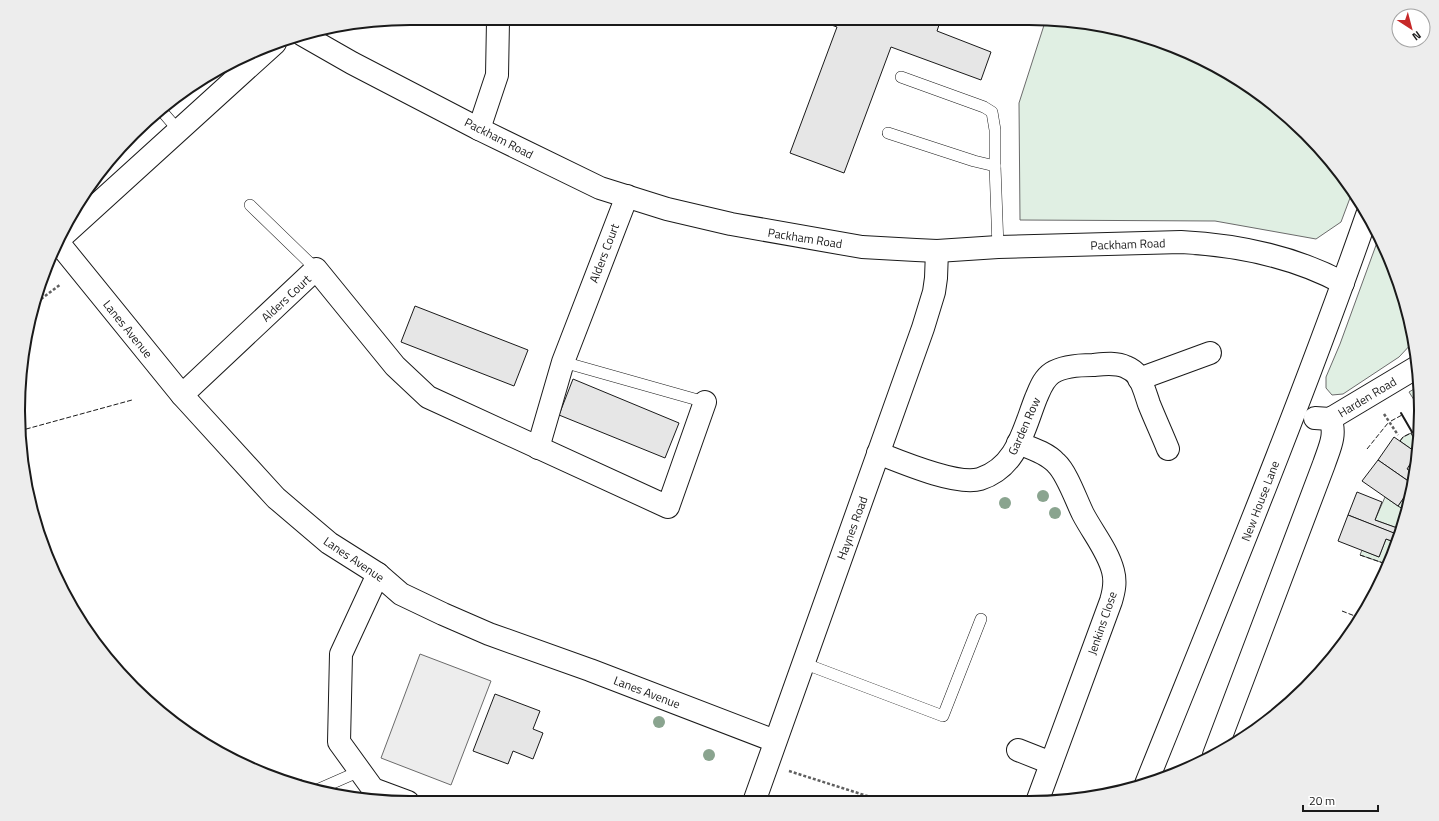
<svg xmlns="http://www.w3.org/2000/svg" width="1439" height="821" font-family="'Titillium Web',sans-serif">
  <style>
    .green { fill: #e0efe3; stroke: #6a6a6a }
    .parking { fill: #ededed; stroke: #6a6a6a }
    .building { fill: #e6e6e6; stroke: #1a1a1a }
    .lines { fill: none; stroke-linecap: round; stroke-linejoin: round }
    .lane-casing { stroke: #1a1a1a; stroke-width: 12 }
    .street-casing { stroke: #1a1a1a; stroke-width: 24 }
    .secondary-casing { stroke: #1a1a1a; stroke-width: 24 }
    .path { stroke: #5f5f5f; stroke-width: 2.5; stroke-dasharray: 3 2; stroke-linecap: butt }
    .lane { stroke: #fff; stroke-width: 11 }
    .street { stroke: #fff; stroke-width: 22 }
    .secondary { stroke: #fff; stroke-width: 22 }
    .fence { stroke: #1a1a1a; stroke-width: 1; stroke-dasharray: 5 2; stroke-linecap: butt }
    .wall { stroke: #1a1a1a; stroke-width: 2 }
    .tree { fill: #8aa48f }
    .labels { text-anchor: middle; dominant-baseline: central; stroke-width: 3; stroke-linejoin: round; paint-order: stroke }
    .street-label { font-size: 12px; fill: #1a1a1a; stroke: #fff }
    .rim { fill: none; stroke: #1a1a1a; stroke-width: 2 }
  </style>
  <rect width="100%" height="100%" fill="#fff"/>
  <g class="green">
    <polygon points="1046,19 1054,19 1154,39 1246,84 1306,133 1353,190 1341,222 1316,239 1215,221 1020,220 1019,103"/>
    <polygon points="1379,237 1391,260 1413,334 1414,341 1399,357 1343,394 1332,395 1326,388 1326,377 1340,344"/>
    <polygon points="1419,386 1421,405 1417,407 1416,403 1409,392"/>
    <polygon points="1411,433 1418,446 1417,453 1400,441 1403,437"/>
    <polygon points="1407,493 1411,494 1399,535 1400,529 1375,520 1385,497 1398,506"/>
    <polygon points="1386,539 1397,543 1389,565 1360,555 1362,550 1379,557"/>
  </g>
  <polygon class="parking" points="420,654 491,681 451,785 381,758"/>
  <g class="building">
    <polygon points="941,19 937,31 991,52 981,80 891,47 844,173 790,153 837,27 817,20"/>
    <polygon points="415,306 528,350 514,386 401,342"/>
    <polygon points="573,379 679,423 665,458 559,415"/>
    <polygon points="1418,429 1419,429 1418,446 1411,433"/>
    <polygon points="1394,437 1417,453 1407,469 1415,474 1414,485 1378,460"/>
    <polygon points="1378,460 1414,485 1411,494 1407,493 1398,506 1362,481"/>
    <polygon points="1357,492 1382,502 1375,520 1400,529 1398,535 1348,515"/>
    <polygon points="1348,515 1399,535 1397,543 1386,539 1379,557 1338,541"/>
    <polygon points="495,694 540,711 533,729 543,733 533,759 513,751 508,764 473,751"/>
  </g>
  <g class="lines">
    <defs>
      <g id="lane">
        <polyline points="901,77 984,107 992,112 995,130 995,166 998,247"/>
        <polyline points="160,109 179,131"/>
        <polyline points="888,133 974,161 995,166"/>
        <polyline points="250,205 316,269"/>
        <polyline points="563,362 705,402"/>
        <polyline points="803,663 943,716 981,619"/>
        <polyline points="319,789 360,771"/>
      </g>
      <g id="street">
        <path d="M303,35L352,63L479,129L600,188L667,209L731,224L862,247L916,250L937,251L998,247L1181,242C1237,245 1293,256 1343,283"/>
        <polyline points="275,43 57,241 182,395 276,498 329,543 378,574 401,594 443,614 489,634 590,670 775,741"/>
        <polyline points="479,129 497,75 498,21"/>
        <polyline points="1139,379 1210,353"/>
        <polyline points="182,395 316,269 395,366 428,397 668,507 705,402"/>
        <polyline points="1315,418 1330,419 1417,367"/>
        <path d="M1018,443C1031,448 1047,453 1056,463C1067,473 1076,500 1083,514C1093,533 1108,551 1113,571C1116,582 1114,591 1111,601L1037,802"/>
        <polyline points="538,448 563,362 627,196"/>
        <path d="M878,453C901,462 957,486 980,479C1017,467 1023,431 1036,398C1040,389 1043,379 1052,373C1063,366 1080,365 1093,365C1103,364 1116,362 1126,367C1131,369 1135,372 1138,376C1143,384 1146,395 1149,404C1155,419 1162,434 1168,449"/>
        <polyline points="378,574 341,654 339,742 373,789 408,802"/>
        <polyline points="1018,750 1051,763"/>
        <path d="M1214,755L1324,464C1329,449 1337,434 1330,419"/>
        <polyline points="754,802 923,328 934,292 936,278 937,251"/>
      </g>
      <path id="secondary" d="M1146,784C1222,595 1300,407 1367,215"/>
    </defs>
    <use href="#lane" class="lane-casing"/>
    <use href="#street" class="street-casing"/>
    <use href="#secondary" class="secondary-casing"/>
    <g class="path">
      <polyline points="33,305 61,284"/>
      <polyline points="28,326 34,302"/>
      <polyline points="1384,414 1398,435"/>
      <polyline points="789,771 886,802"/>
      <polyline points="295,784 303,779"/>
    </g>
    <use href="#lane" class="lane"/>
    <use href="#street" class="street"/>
    <use href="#secondary" class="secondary"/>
    <g class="fence">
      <polyline points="1391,421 1402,415"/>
      <polyline points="19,431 132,400"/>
      <polyline points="1400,441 1403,437 1411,433"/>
      <polyline points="1367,449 1388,423"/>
      <polyline points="1398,506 1406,511"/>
      <polyline points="1360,555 1389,565"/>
      <polyline points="1342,611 1360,618"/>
      <polyline points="1319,667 1323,668"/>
    </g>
    <polyline class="wall" points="1401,413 1412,432"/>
  </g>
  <g class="tree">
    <circle cx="1043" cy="496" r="6"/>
    <circle cx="1005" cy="503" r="6"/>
    <circle cx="1055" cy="513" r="6"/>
    <circle cx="659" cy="722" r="6"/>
    <circle cx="709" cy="755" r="6"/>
  </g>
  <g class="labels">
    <g class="street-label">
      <text transform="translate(499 138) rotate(27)">Packham Road</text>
      <text transform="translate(805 238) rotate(9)">Packham Road</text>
      <text transform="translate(1128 244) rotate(-2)">Packham Road</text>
      <text transform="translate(604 253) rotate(-69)">Alders Court</text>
      <text transform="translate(286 298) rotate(-43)">Alders Court</text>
      <text transform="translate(128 329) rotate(51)">Lanes Avenue</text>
      <text transform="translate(1367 397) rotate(-31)">Harden Road</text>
      <text transform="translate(1024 426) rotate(-66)">Garden Row</text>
      <text transform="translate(1260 501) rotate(-69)">New House Lane</text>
      <text transform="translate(852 528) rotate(-70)">Haynes Road</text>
      <text transform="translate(354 559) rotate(34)">Lanes Avenue</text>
      <text transform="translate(1102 623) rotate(-71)">Jenkins Close</text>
      <text transform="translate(647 692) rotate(21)">Lanes Avenue</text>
    </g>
  </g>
  <path d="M0 0H1439V821H0ZM410 25H1029A385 385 0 0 1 1414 410V411A385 385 0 0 1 1029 796H410A385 385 0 0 1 25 411V410A385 385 0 0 1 410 25Z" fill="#ededed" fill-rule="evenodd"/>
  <path class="rim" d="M410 25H1029A385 385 0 0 1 1414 410V411A385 385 0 0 1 1029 796H410A385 385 0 0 1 25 411V410A385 385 0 0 1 410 25Z"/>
  <g transform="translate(1411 28) rotate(144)"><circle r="19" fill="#ffffff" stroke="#a3a3a3"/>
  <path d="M0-3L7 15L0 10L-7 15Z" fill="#c62828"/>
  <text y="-6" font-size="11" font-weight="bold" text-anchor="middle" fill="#1a1a1a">N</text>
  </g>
  <path d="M1303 805v6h75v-6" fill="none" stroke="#1a1a1a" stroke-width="2"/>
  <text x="1309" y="805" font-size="12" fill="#1a1a1a" stroke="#ffffff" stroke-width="3" paint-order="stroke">20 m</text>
</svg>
